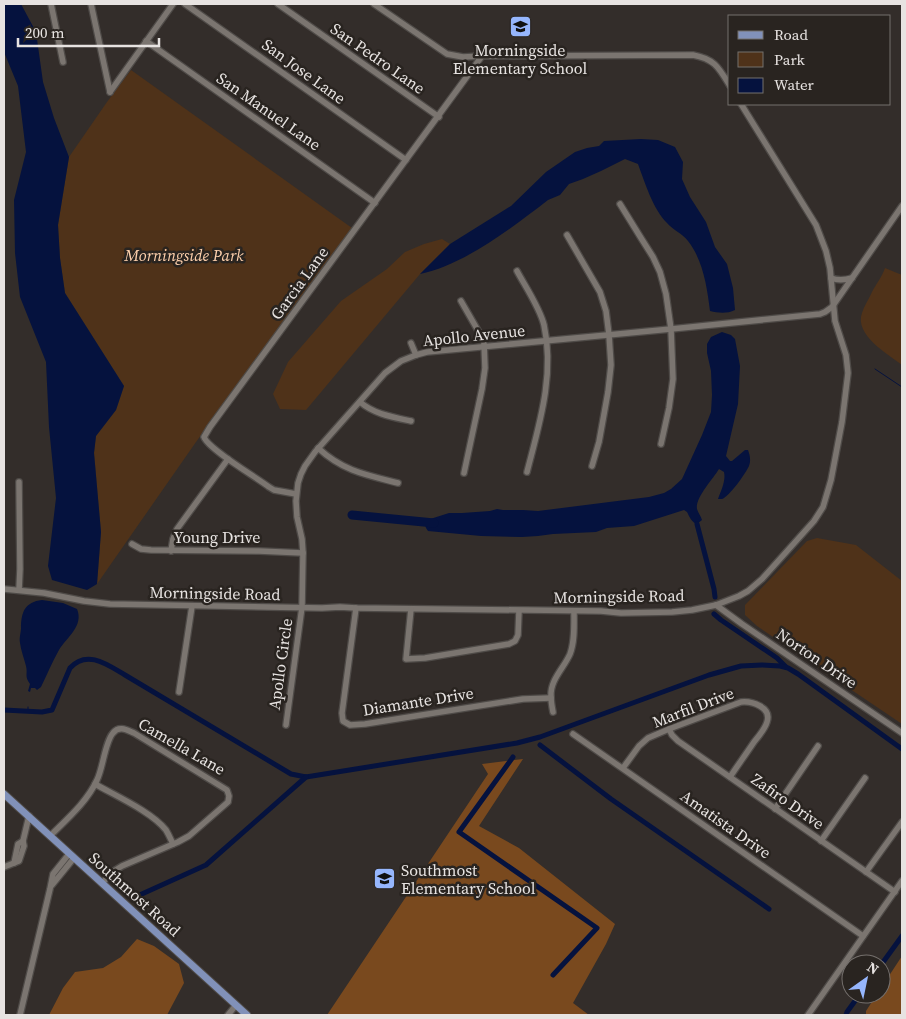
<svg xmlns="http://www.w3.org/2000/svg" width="906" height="1019" font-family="'Source Serif 4',serif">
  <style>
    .green { fill: #4f3219 }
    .forest { fill: #79491e }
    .water { fill: #05123e }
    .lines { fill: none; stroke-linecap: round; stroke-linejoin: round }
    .stream { stroke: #05123e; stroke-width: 1 }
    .canal { stroke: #05123e; stroke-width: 5 }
    .river { stroke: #05123e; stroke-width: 9 }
    .minor-casing { stroke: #4f4b48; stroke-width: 8 }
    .major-casing { stroke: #4f4b48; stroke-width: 9 }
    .minor { stroke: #7b7570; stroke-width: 5.5 }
    .major { stroke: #8191b9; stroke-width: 7 }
    .labels { text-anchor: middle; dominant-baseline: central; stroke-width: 5; stroke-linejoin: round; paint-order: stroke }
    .poi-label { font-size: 16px; fill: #e7e3e1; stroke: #292420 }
    .street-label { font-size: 16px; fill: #e7e3e1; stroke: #292420 }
    .park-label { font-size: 16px; font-style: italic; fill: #fed0ac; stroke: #292420 }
  </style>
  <rect width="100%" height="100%" fill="#332d2a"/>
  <g class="green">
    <polygon points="131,70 352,228 196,442 97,584 101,532 94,453 96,436 116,410 124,386 65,293 60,258 58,225 69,157 107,102"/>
    <polygon points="442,239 450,244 420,274 306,410 280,409 273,394 288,362 341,301 387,269 405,252 424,244"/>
    <path d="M885,268L902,275V365C888,354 854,335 862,313C864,306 869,299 872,292C876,284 882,277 885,268Z"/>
    <polygon points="817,538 856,545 902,581 902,724 757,626 745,615 745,605 807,541"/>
  </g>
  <g class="forest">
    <polygon points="523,759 479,826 519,848 615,924 606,944 573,1003 589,1015 327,1015 488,774 482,764"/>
    <polygon points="137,939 154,946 179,964 184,983 167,1015 49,1015 63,988 75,972 103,968 121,957"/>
    <polygon points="902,956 902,1015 866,1015 866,1011 877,994 881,994 881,988"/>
  </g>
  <g class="water">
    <polygon points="4,4 21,4 36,32 43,82 54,118 69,157 58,225 60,258 65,293 124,386 116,410 96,436 94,453 101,532 97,584 87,590 52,580 48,566 56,498 49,427 46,362 20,297 15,253 14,200 26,152 18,86 4,52"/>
    <path d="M641,139L658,140L675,147L683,162L682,179L690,197L706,222L715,247L727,264L733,288L735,310C727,314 718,313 710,311C707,287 703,260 688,241C683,234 673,230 667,223C653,209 645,183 638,164L625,159L601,171L583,179L569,184L560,195L548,200C513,227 464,265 420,274L450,244L511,206L546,172L575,152L587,148L599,146L604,141Z"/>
    <path d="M722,332L731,335L735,339L740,366L738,404L726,456L730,461H732L745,450H748C750,455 751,461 749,466C746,473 729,497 722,499C721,499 719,499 718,499C721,491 726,481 724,472L719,469C713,479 695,498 697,509C698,513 701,516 702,520L697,524C692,523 689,516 687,512L684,510L634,526L607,528L596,532L553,534L538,536L522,537L481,536L428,531L426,528L424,521L449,513H462L490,511L497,509L503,510H523L538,511L649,497L664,493L671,489L682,479L702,435L711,412L712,395L711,371L707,353V344L711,337Z"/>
    <path d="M42,600L63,603L77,609C84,626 67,637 59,650C52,662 47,675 41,687L37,690L35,688H31L30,692L28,691L30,684C24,676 28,674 26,666C24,658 21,651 20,643C19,637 21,633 21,628C21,612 25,602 42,600Z"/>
  </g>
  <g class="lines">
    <g class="stream">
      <polyline points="875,369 902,387"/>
      <polyline points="28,707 28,711"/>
    </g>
    <g class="canal">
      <polyline points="697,524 714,589 715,597"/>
      <polyline points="714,614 721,620 777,658 786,667"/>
      <path d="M4,710L42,712L52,710L70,668C87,649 108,665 125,675L291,774L306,777L517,743L540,737L709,675L741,666L762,665L780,666L788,668L798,674L902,749"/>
      <polyline points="540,745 611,799 769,909"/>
      <polyline points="513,757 459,832 597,928 553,975"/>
      <polyline points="133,898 206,865 306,777"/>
      <polyline points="881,965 902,936"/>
      <polyline points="846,1015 847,1012 860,994"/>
    </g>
    <polyline class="river" points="352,515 434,523"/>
    <defs>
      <g id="minor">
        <polyline points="51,4 63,62"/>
        <polyline points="91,4 110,92"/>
        <polyline points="185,4 406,160"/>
        <polyline points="278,4 439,117"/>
        <path d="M374,4L447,54L463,57L482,56L693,55C715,59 719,68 730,86"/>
        <polyline points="146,41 375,203"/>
        <polyline points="110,92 173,4"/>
        <polyline points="620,204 641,238 653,257 660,272 666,294 671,329 673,379 669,408 661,444"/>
        <polyline points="567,235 600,292 606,311 609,335 611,365 608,392 599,442 592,466"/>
        <path d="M517,271C525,286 540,308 544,325C555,375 539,425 527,472"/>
        <path d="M831,278C839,281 845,280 852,278"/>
        <polyline points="461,301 480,334 484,343 485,368 482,389 464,473"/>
        <polyline points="411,343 416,355"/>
        <path d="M360,402C374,414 392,417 411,421"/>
        <path d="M318,448C343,471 366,475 398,483"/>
        <path d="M296,494L274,490L269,487C256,477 208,449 204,437L210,427L482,56"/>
        <polyline points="132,544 141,549 151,550 259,551 303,553"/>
        <polyline points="171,551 173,539 177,529 228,459"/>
        <polyline points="4,589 44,593 84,601 110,604 322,608 340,607 356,608 601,611 621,613 672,612 692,610 716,605 739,596 748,591 762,579 814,521 823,507 831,480 842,422 848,373 846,355 835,321 830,268 826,251 816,225 741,104"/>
        <polyline points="19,590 20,569 19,482"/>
        <polyline points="716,605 742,624 902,733"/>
        <polyline points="356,608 342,713 343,721 350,725 365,724 523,699 551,698"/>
        <polyline points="411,609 406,659 425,658 509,644 515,641 518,635 519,611"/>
        <polyline points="179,692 192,606"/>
        <path d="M553,712C552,707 551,702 551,696C550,680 564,668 570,654C575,641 574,625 574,611"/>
        <polyline points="286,725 302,607 303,553 302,539 297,517 296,501 298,483 301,474 305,466 315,452 385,373 401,361 416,355 427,352 671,329 820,314 825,312 832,307 902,206"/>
        <polyline points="669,729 672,735 678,741 895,892"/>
        <polyline points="573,734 863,936"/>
        <path d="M623,768L639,746L648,738L669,729L741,702C752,701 772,707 767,722C765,729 759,736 754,742C746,754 738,765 730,777"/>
        <path d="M95,784C116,796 152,812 166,830C169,835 171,840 173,844"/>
        <polyline points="775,809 818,746"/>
        <path d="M50,836C67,819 87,802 97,780C103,768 105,742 113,733C119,725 127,730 134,733L227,790L229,796L228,802L189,836L178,842L122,866L114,871L102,883"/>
        <polyline points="821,841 865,778"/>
        <polyline points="14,863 18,844 23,841"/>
        <polyline points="4,867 19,861 24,846 23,841 29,816"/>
        <polyline points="866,872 902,822"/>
        <polyline points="52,885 74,858"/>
        <polyline points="20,1015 50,889 53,874 69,854"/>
        <polyline points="228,1015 236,1005"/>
        <polyline points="808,1015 902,881"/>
      </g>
      <polyline id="major" points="4,794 247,1015"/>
    </defs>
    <use href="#minor" class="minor-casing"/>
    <use href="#major" class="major-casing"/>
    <use href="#minor" class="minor"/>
    <use href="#major" class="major"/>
  </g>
  <defs>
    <symbol id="school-square" viewBox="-11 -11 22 22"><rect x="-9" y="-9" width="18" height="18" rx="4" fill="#96b6fd" stroke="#292420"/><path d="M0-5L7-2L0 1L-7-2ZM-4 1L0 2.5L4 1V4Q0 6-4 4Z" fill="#111"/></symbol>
  </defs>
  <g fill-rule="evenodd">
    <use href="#school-square" x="508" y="14" width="25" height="25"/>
    <use href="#school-square" x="372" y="866" width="25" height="25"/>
  </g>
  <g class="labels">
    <g class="poi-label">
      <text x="520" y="50">Morningside<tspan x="520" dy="18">Elementary School</tspan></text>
      <text x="401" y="870" text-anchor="start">Southmost<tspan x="401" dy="18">Elementary School</tspan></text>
    </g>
    <g class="street-label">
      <text transform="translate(378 58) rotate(35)">San Pedro Lane</text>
      <text transform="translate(304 71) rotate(36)">San Jose Lane</text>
      <text transform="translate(269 111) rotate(35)">San Manuel Lane</text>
      <text transform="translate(299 283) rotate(-54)">Garcia Lane</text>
      <text transform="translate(474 335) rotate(-6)">Apollo Avenue</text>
      <text x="217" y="537">Young Drive</text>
      <text transform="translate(215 593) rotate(1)">Morningside Road</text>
      <text transform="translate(619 596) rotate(-1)">Morningside Road</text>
      <text transform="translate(817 658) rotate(34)">Norton Drive</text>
      <text transform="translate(280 664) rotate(-82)">Apollo Circle</text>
      <text transform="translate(418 701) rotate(-9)">Diamante Drive</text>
      <text transform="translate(693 707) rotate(-21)">Marfil Drive</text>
      <text transform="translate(182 746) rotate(30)">Camella Lane</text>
      <text transform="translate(788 801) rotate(35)">Zafiro Drive</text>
      <text transform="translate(726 824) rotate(35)">Amatista Drive</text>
      <text transform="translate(135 894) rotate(42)">Southmost Road</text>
    </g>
    <g class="park-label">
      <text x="184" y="255">Morningside Park</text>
    </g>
  </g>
  <rect width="906" height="1019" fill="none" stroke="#e7e3e1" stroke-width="10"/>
  <rect x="728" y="15" width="162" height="90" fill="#292420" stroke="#75706d"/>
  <rect x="738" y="31" width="25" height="8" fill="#8191b9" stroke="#75706d"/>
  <text x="774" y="40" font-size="15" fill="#e7e3e1">Road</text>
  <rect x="738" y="52" width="25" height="15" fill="#4f3219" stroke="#75706d"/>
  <text x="774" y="65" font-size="15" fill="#e7e3e1">Park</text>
  <rect x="738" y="78" width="25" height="15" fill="#05123e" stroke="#75706d"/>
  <text x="774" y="90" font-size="15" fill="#e7e3e1">Water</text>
  <g transform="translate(866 979) rotate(33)"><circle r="24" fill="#292420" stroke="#75706d"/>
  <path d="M0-4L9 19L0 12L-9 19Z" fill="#96b6fd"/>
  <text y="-8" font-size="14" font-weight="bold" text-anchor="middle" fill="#e7e3e1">N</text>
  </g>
  <path d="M18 38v8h141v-8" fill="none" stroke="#e7e3e1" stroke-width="2.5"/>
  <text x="25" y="38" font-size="15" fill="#e7e3e1" stroke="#292420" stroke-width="4" paint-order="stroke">200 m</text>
</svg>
